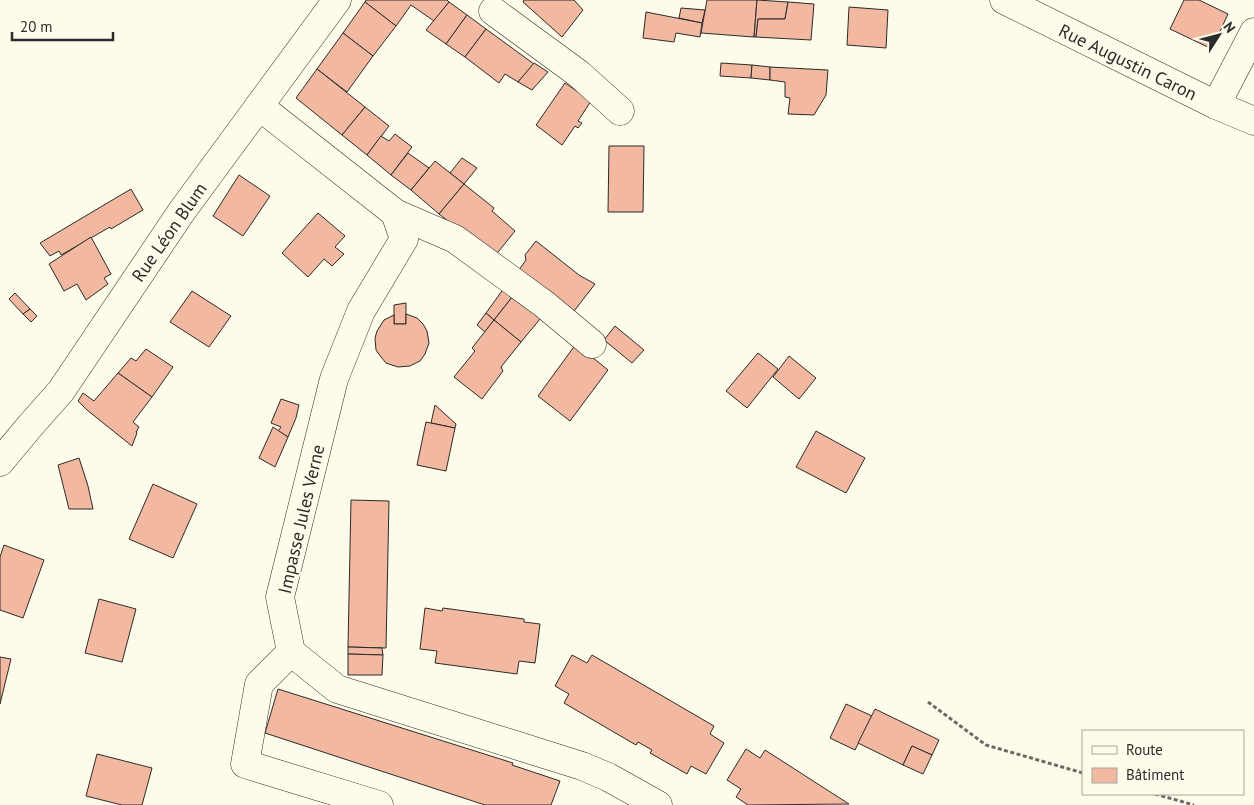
<svg xmlns="http://www.w3.org/2000/svg" width="1254" height="805" font-family="'PT Sans',sans-serif">
  <style>
    .building { fill: #f2b8a0; stroke: #2b2b2b }
    .lines { fill: none; stroke-linecap: round; stroke-linejoin: round }
    .minor-casing { stroke: #2b2b2b; stroke-width: 29 }
    .path { stroke: #6a6964; stroke-width: 3; stroke-dasharray: 4 2.5; stroke-linecap: butt }
    .minor { stroke: #fdfbea; stroke-width: 28 }
    .labels { text-anchor: middle; dominant-baseline: central; stroke-width: 4; stroke-linejoin: round; paint-order: stroke }
    .street-label { font-size: 18px; fill: #2b2b2b; stroke: #fdfbea }
  </style>
  <rect width="100%" height="100%" fill="#fdfbea"/>
  <g class="building">
    <polygon points="366,0 447,0 449,2 434,21 411,5 396,26 365,2"/>
    <polygon points="524,0 574,0 583,10 562,37 523,2"/>
    <polygon points="707,0 757,0 754,37 701,33"/>
    <polygon points="757,0 788,2 785,19 758,19 756,37 754,37"/>
    <polygon points="1184,0 1199,0 1228,14 1212,49 1170,29"/>
    <polygon points="365,2 396,26 373,56 343,33"/>
    <polygon points="449,2 467,15 446,44 426,30"/>
    <polygon points="788,2 814,4 811,40 756,37 758,19 785,19"/>
    <polygon points="849,7 888,10 886,48 847,45"/>
    <polygon points="681,8 705,10 702,23 679,18"/>
    <polygon points="646,12 702,23 700,37 676,33 674,42 643,38"/>
    <polygon points="467,15 486,29 465,57 446,44"/>
    <polygon points="486,29 534,64 518,82 505,74 499,83 465,57"/>
    <polygon points="343,33 373,56 347,92 317,69"/>
    <polygon points="534,63 548,72 532,90 518,82"/>
    <polygon points="721,63 752,65 751,78 720,76"/>
    <polygon points="752,65 770,67 770,80 751,78"/>
    <polygon points="770,67 828,70 826,95 814,115 788,114 790,98 785,97 785,82 770,80"/>
    <polygon points="317,69 365,107 342,135 296,98"/>
    <polygon points="565,83 591,101 578,121 582,123 578,128 575,126 562,145 536,125"/>
    <polygon points="365,107 389,126 367,155 342,135"/>
    <polygon points="395,134 412,147 391,175 367,155 381,136 389,141"/>
    <polygon points="609,146 644,146 643,212 608,212"/>
    <polygon points="408,153 429,168 411,190 391,175"/>
    <polygon points="462,158 477,168 464,184 450,173"/>
    <polygon points="435,161 464,184 439,214 411,190"/>
    <polygon points="239,175 270,196 243,236 213,216"/>
    <polygon points="464,184 494,208 492,211 515,231 494,257 439,214"/>
    <polygon points="131,189 143,210 111,229 110,227 61,255 59,251 50,256 40,243"/>
    <polygon points="318,213 345,236 335,247 344,254 332,266 324,259 308,277 282,253"/>
    <polygon points="91,237 111,274 104,278 108,284 86,300 77,284 64,291 49,264"/>
    <polygon points="536,241 579,275 595,284 571,315 516,274 526,260 525,255"/>
    <polygon points="507,284 517,291 494,320 486,313"/>
    <polygon points="192,291 231,316 209,347 170,322"/>
    <polygon points="517,291 545,313 521,342 494,320"/>
    <polygon points="15,293 30,309 23,314 9,299"/>
    <polygon points="406,303 406,324 394,324 394,305"/>
    <polygon points="30,309 37,316 31,322 23,314"/>
    <polygon points="486,313 494,320 485,332 477,325"/>
    <polygon points="406,314 417,318 423,324 427,331 429,343 425,354 420,361 410,366 398,367 386,363 381,357 376,350 375,338 377,331 384,320 394,315 394,324 406,324"/>
    <polygon points="494,320 521,342 501,367 503,371 482,399 454,377 475,351 472,348"/>
    <polygon points="615,326 644,350 632,363 604,340"/>
    <polygon points="576,344 608,370 570,421 538,396"/>
    <polygon points="146,349 173,367 152,397 118,373 131,358 136,361"/>
    <polygon points="758,353 778,369 747,408 726,391"/>
    <polygon points="789,356 816,378 799,399 773,377"/>
    <polygon points="118,373 152,397 133,422 139,427 136,432 137,433 132,446 87,410 78,401 83,393 94,401"/>
    <polygon points="281,399 299,405 296,418 288,437 278,431 281,427 271,423"/>
    <polygon points="435,405 456,424 455,428 431,423"/>
    <polygon points="426,422 455,428 446,471 417,465"/>
    <polygon points="273,427 288,437 275,467 259,458"/>
    <polygon points="816,431 865,458 846,493 796,467"/>
    <polygon points="79,458 88,486 93,509 69,509 58,465"/>
    <polygon points="153,484 197,504 173,558 129,539"/>
    <polygon points="351,500 389,501 386,648 348,647"/>
    <polygon points="4,545 44,560 23,618 0,610 0,557"/>
    <polygon points="99,599 136,609 122,662 85,653"/>
    <polygon points="425,608 442,611 443,608 524,619 524,622 540,624 535,663 519,661 517,674 435,663 437,651 420,649"/>
    <polygon points="348,647 382,648 383,655 348,654"/>
    <polygon points="348,654 383,655 382,675 348,675"/>
    <polygon points="572,655 587,663 592,655 714,726 710,734 724,743 706,774 691,766 687,774 650,753 652,750 638,742 636,745 564,703 569,694 555,686"/>
    <polygon points="0,657 11,659 0,704"/>
    <polygon points="278,689 513,763 512,765 560,781 551,805 485,805 265,733"/>
    <polygon points="846,704 872,716 855,750 830,738"/>
    <polygon points="875,709 939,740 932,755 912,746 903,765 858,743"/>
    <polygon points="912,746 932,755 923,774 903,765"/>
    <polygon points="746,749 760,758 765,750 849,804 748,805 736,797 741,789 727,780"/>
    <polygon points="97,754 152,768 142,805 122,805 86,796"/>
  </g>
  <g class="lines">
    <defs>
      <g id="minor">
        <polyline points="1004,0 1216,105 1254,121"/>
        <polyline points="493,11 579,74 620,111"/>
        <polyline points="1216,105 1254,32"/>
        <polyline points="259,106 395,213 404,239 361,311 334,379 280,597 291,652 337,689 582,766 608,777 658,805"/>
        <polyline points="395,213 455,239 544,304 592,344"/>
        <polyline points="0,462 30,426 61,391 182,211 337,0"/>
        <polyline points="291,652 259,684 245,764 379,805"/>
      </g>
    </defs>
    <use href="#minor" class="minor-casing"/>
    <g class="path">
      <polyline points="928,702 986,745 1083,773"/>
      <polyline points="1155,794 1194,805"/>
    </g>
    <use href="#minor" class="minor"/>
  </g>
  <g class="labels">
    <g class="street-label">
      <text transform="translate(1128 62) rotate(26)">Rue Augustin Caron</text>
      <text transform="translate(169 232) rotate(-55)">Rue Léon Blum</text>
      <text transform="translate(301 519) rotate(-77)">Impasse Jules Verne</text>
    </g>
  </g>
  <rect x="1082" y="730" width="162" height="65" fill="#fdfbea" stroke="#a9a89e"/>
  <rect x="1092" y="746" width="25" height="8" fill="#fdfbea" stroke="#a9a89e"/>
  <text x="1126" y="755" font-size="15" fill="#2b2b2b">Route</text>
  <rect x="1092" y="768" width="25" height="15" fill="#f2b8a0" stroke="#a9a89e"/>
  <text x="1126" y="780" font-size="15" fill="#2b2b2b">Bâtiment</text>
  <g transform="translate(1219 35) rotate(54)" stroke="#fdfbea" stroke-width="4" paint-order="stroke">
  <path d="M0-4L9 19L0 12L-9 19Z" fill="#2b2b2b"/>
  <text y="-8" font-size="14" font-weight="bold" text-anchor="middle" fill="#2b2b2b">N</text>
  </g>
  <path d="M12 32v8h101v-8" fill="none" stroke="#2b2b2b" stroke-width="2.5"/>
  <text x="20" y="32" font-size="15" fill="#2b2b2b" stroke="#fdfbea" stroke-width="4" paint-order="stroke">20 m</text>
</svg>
